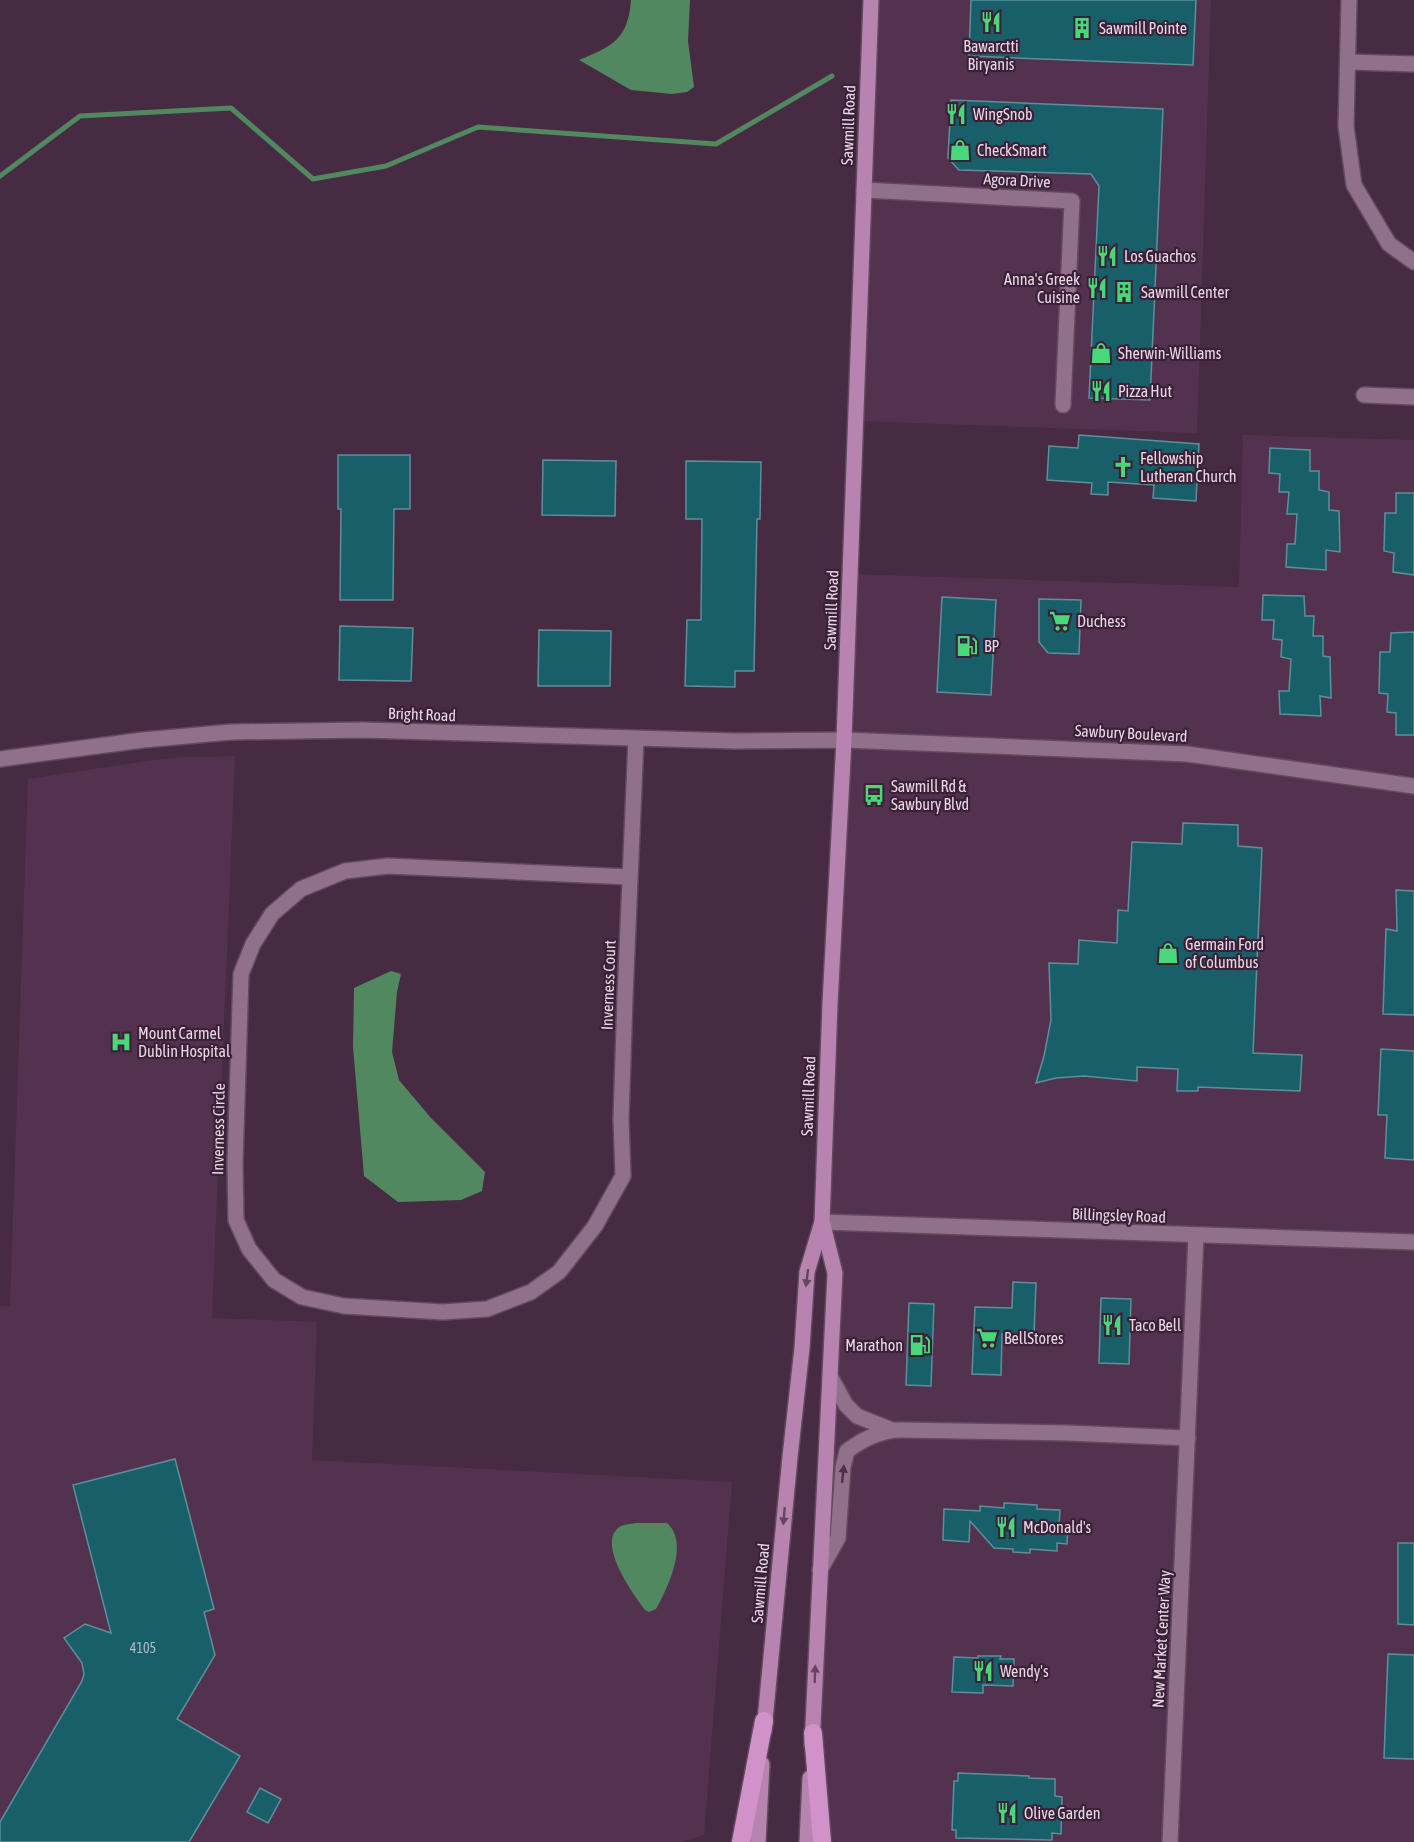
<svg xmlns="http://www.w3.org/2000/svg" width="1414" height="1842" font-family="'Asap Condensed',sans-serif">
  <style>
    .built { fill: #53324f }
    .water { fill: #51885f }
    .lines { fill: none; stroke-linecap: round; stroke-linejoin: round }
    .stream { stroke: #51885f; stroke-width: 5 }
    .building { fill: #195f6a; stroke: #5e8f99; stroke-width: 1.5 }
    .minor-casing { stroke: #614a5e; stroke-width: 18 }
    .major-casing { stroke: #614a5e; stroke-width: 18 }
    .highway-casing { stroke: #614a5e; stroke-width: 21 }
    .minor { stroke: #90708b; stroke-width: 15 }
    .major { stroke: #b784b0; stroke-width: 15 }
    .highway { stroke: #d191c9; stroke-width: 18 }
    .oneway { fill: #664462 }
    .oneway2 { fill: #4c3149 }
    .labels { text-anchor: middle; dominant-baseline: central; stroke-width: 4.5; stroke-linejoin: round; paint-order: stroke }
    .number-label { font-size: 14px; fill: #b4b9c6 }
    .poi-label { font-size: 16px; fill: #e8d7e5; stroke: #3b2138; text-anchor: start }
    .street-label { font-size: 16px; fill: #e8d7e5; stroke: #3b2138 }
  </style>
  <rect width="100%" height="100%" fill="#462b43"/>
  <g class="built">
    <polygon points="871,0 1211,0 1197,433 856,421"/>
    <polygon points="1243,435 1414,440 1414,1842 832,1842 813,1733 835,1273 822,1222 850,574 1239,587"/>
    <polygon points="235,756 212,1318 317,1322 312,1460 732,1482 704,1835 682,1842 0,1842 0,1306 10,1306 28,779 146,761 185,757"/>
  </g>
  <g class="water">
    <path d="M631,0H690L688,41L694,87L687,92L672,94L631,90L579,60C613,46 628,39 631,0Z"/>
    <polygon points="391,971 401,974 397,992 392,1052 399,1080 431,1118 485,1172 482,1191 461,1200 398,1202 364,1176 353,1047 354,988"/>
    <path d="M637,1523H667C690,1543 667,1589 656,1609L649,1612L645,1610C634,1595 600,1549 616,1530C621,1524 630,1524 637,1523Z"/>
  </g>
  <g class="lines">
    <polyline class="stream" points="0,176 80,116 231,108 313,179 386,166 478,127 716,144 832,76"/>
  </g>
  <g class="building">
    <polygon points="971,0 1196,0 1193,65 969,56"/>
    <polygon points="951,100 1163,109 1150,400 1089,398 1099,186 1091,174 959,170 948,158"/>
    <polygon points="1079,435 1199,444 1196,501 1153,498 1154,485 1108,482 1108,495 1091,494 1092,483 1047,480 1049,446 1078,448"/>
    <polygon points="1270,448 1310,450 1310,471 1319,471 1319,490 1329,492 1329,510 1339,511 1340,552 1326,550 1326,570 1286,567 1287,544 1295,544 1297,514 1287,514 1289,492 1279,492 1280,474 1269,473"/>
    <polygon points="338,455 410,455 410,509 394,509 393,600 340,600 341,509 338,509"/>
    <polygon points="543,460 616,461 615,516 542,515"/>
    <polygon points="686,461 761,462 760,519 757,519 754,671 735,671 735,687 685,686 687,620 701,620 702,519 686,519"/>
    <polygon points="1396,493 1414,493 1414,575 1393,572 1394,553 1384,551 1385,513 1396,513"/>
    <polygon points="1263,595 1304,596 1305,616 1314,616 1313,636 1323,636 1323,656 1330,657 1331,698 1320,696 1321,716 1280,714 1279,691 1289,691 1291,659 1281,657 1282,640 1273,639 1274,620 1262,620"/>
    <polygon points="942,597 996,600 991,695 937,692"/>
    <polygon points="1039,599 1081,600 1079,654 1048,653 1039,642"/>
    <polygon points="340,626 413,628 411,681 339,680"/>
    <polygon points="539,630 611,631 610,686 538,686"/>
    <polygon points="1414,632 1414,735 1396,735 1396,713 1387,712 1388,694 1379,693 1380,652 1390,652 1391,633"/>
    <polygon points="1183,823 1238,825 1238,846 1262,848 1253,1053 1302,1055 1300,1091 1198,1087 1198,1091 1177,1091 1178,1069 1137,1067 1137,1081 1084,1076 1056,1078 1036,1083 1044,1056 1051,1020 1049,963 1078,964 1079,940 1117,943 1118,910 1128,911 1132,842 1182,844"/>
    <polygon points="1396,890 1414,891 1414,1015 1383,1014 1386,929 1397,931"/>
    <polygon points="1381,1049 1414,1051 1414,1160 1385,1158 1387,1115 1378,1115"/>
    <polygon points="1013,1282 1036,1283 1034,1335 1002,1334 1001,1375 972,1374 975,1307 1012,1308"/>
    <polygon points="1101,1298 1131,1299 1129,1364 1099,1363"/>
    <polygon points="909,1303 934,1304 931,1386 906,1385"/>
    <polygon points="175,1459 214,1609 204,1612 215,1655 177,1719 240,1756 189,1842 0,1842 0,1822 82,1681 84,1674 82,1663 64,1638 85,1624 111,1633 73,1485"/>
    <polygon points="1004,1503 1037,1505 1037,1509 1060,1510 1059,1525 1068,1526 1067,1544 1057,1543 1057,1551 1030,1549 1030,1553 1013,1552 1013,1549 994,1548 970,1521 969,1542 943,1540 944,1509 980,1511 980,1506 1004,1508"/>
    <polygon points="1398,1543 1414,1543 1414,1625 1398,1624"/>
    <polygon points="1388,1654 1414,1655 1414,1759 1384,1758"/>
    <polygon points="978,1656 1001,1656 1000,1659 1014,1659 1013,1686 983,1685 983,1693 952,1692 954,1657 978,1658"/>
    <polygon points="958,1773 1029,1776 1029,1778 1055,1779 1055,1796 1062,1797 1061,1834 1052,1833 1052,1840 956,1838 956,1830 952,1830 954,1781 958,1781"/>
    <polygon points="260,1788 281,1799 268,1823 247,1812"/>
  </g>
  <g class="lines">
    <defs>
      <g id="minor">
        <polyline points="1349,0 1346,126 1354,185 1389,244 1414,262"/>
        <polyline points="1348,62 1414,64"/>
        <polyline points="864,190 1072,201 1063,405"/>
        <polyline points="1364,395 1414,397"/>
        <polyline points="0,759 143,740 231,732 362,730 735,741 844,740 1187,754 1414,786"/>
        <polyline points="630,877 388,866 345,871 301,889 272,914 253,944 241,974 235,1164 236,1220 249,1249 274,1280 302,1297 344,1306 443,1312 487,1309 531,1292 559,1272 595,1226 623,1176 621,1119 625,997 636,739"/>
        <polyline points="822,1222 1414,1242"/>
        <polyline points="830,1376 846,1405 857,1416 892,1430"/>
        <path d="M820,1570L838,1538L843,1467L847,1451C863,1439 881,1430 901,1430L1067,1433L1188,1438"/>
        <polyline points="1170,1842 1196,1235"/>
      </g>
      <g id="major">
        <polyline points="764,1731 790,1457 802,1348 807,1272 822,1222 830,1004 844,740 871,0"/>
        <polyline points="812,1745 835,1273 823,1225"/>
        <polyline points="758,1842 762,1764"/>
        <polyline points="807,1842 810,1778"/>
      </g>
      <g id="highway">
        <polyline points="813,1733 822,1842"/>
        <polyline points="741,1842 764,1721"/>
      </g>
    </defs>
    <use href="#minor" class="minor-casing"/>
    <use href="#major" class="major-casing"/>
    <use href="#highway" class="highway-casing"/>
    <use href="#minor" class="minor"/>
    <use href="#major" class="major"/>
    <use href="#highway" class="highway"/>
  </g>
  <defs><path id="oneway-solid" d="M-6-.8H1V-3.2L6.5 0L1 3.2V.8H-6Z" transform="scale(1.5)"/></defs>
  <g class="oneway">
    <use href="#oneway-solid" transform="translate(807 1278) rotate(97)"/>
    <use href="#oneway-solid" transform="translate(784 1516) rotate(95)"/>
    <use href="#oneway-solid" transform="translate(815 1674) rotate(-88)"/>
  </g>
  <use class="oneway2" href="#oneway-solid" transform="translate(843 1474) rotate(-84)"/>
  <defs>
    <symbol id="restaurant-bare" viewBox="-9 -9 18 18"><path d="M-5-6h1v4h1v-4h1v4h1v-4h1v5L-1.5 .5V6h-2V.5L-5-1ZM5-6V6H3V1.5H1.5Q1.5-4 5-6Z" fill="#48d779" stroke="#3b2138" stroke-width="2.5" paint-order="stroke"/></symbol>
    <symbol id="building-bare" viewBox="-9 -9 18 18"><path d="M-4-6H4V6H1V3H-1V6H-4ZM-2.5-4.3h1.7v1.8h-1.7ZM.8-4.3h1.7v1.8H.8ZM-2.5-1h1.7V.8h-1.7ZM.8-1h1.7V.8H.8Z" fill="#48d779" stroke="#3b2138" stroke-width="2.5" paint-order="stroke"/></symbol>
    <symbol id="shop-bare" viewBox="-9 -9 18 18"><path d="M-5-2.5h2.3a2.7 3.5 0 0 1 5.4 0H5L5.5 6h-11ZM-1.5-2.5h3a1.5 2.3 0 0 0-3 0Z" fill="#48d779" stroke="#3b2138" stroke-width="2.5" paint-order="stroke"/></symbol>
    <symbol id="church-bare" viewBox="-9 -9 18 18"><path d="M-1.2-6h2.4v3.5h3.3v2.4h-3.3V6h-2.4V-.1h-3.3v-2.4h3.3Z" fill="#48d779" stroke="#3b2138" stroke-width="2.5" paint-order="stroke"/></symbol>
    <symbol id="supermarket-bare" viewBox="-9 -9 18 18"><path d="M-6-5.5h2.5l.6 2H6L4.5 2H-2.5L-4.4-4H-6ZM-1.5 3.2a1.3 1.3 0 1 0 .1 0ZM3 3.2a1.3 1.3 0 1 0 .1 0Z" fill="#48d779" stroke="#3b2138" stroke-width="2.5" paint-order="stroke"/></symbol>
    <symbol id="fuel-bare" viewBox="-9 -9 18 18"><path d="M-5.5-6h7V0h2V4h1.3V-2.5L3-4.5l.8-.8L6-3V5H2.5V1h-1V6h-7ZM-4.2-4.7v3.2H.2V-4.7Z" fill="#48d779" stroke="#3b2138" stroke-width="2.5" paint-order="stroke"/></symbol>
    <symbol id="bus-bare" viewBox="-9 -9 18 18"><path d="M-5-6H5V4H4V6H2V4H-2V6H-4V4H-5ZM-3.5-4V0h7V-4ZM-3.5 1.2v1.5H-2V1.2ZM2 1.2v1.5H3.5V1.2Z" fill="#48d779" stroke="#3b2138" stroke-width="2.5" paint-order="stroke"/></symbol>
    <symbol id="hospital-bare" viewBox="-9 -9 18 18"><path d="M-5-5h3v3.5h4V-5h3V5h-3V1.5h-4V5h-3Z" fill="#48d779" stroke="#3b2138" stroke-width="2.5" paint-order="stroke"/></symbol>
  </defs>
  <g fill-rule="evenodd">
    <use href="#restaurant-bare" x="976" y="7" width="30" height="30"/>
    <use href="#building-bare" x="1067" y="13" width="30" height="30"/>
    <use href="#restaurant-bare" x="941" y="99" width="30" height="30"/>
    <use href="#shop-bare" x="945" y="135" width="30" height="30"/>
    <use href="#restaurant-bare" x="1092" y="241" width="30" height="30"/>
    <use href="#restaurant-bare" x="1082" y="273" width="30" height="30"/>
    <use href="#building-bare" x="1109" y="277" width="30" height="30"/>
    <use href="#shop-bare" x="1086" y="338" width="30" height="30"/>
    <use href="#restaurant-bare" x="1086" y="376" width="30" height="30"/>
    <use href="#church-bare" x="1108" y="452" width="30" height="30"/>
    <use href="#supermarket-bare" x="1045" y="606" width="30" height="30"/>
    <use href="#fuel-bare" x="952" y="631" width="30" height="30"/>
    <use href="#bus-bare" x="859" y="780" width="30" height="30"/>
    <use href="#shop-bare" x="1153" y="938" width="30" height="30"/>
    <use href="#hospital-bare" x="106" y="1027" width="30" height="30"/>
    <use href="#restaurant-bare" x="1097" y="1310" width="30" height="30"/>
    <use href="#supermarket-bare" x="972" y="1323" width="30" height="30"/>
    <use href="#fuel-bare" x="905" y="1330" width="30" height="30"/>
    <use href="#restaurant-bare" x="991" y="1512" width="30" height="30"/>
    <use href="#restaurant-bare" x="968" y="1656" width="30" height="30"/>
    <use href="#restaurant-bare" x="992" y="1798" width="30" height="30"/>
  </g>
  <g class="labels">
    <g class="number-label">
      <text x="143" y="1648">4105</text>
    </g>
    <g class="poi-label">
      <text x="1099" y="28">Sawmill Pointe</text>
      <text x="991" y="46" text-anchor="middle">Bawarctti<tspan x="991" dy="18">Biryanis</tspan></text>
      <text x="973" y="114">WingSnob</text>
      <text x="977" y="150">CheckSmart</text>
      <text x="1124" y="256">Los Guachos</text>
      <text x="1080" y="279" text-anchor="end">Anna's Greek<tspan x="1080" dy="18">Cuisine</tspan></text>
      <text x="1141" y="292">Sawmill Center</text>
      <text x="1118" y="353">Sherwin-Williams</text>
      <text x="1118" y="391">Pizza Hut</text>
      <text x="1140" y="458">Fellowship<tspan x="1140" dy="18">Lutheran Church</tspan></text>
      <text x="1077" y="621">Duchess</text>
      <text x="984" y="646">BP</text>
      <text x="891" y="786">Sawmill Rd &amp;<tspan x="891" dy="18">Sawbury Blvd</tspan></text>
      <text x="1185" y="944">Germain Ford<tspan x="1185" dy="18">of Columbus</tspan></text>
      <text x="138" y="1033">Mount Carmel<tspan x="138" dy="18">Dublin Hospital</tspan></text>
      <text x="1129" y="1325">Taco Bell</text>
      <text x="1004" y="1338">BellStores</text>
      <text x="903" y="1345" text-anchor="end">Marathon</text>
      <text x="1023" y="1527">McDonald's</text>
      <text x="1000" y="1671">Wendy's</text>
      <text x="1024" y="1813">Olive Garden</text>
    </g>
    <g class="street-label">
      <text transform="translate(848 125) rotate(-88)">Sawmill Road</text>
      <text transform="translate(1017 180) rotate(3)">Agora Drive</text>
      <text transform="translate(831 610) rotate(-88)">Sawmill Road</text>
      <text transform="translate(422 714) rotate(2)">Bright Road</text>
      <text transform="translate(1131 733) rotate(3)">Sawbury Boulevard</text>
      <text transform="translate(608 985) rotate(-88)">Inverness Court</text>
      <text transform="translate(808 1096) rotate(-88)">Sawmill Road</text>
      <text transform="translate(218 1129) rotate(-89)">Inverness Circle</text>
      <text transform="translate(1119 1215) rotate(2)">Billingsley Road</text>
      <text transform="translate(760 1583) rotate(-85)">Sawmill Road</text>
      <text transform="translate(1161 1639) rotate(-87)">New Market Center Way</text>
    </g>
  </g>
</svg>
